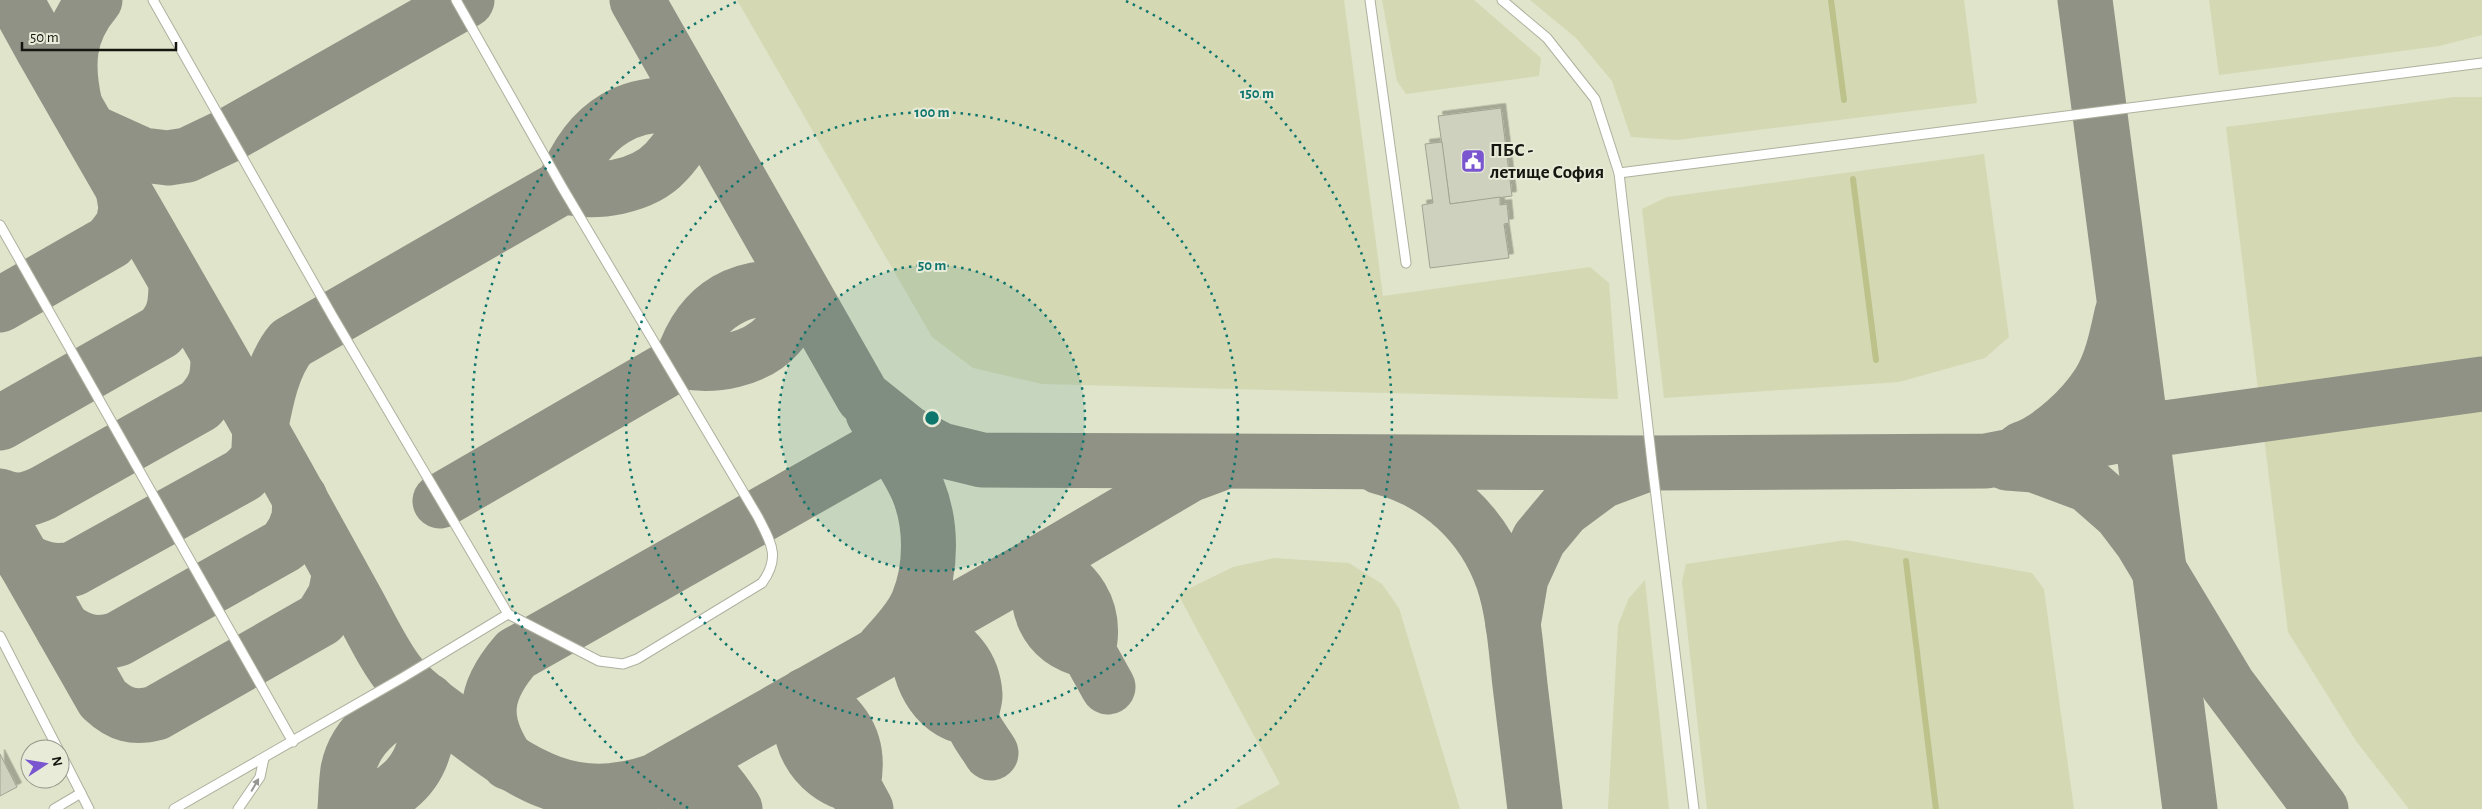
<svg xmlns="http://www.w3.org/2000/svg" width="2482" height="809" font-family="'Alegreya Sans',sans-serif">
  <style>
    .built { fill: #e0e4ca; fill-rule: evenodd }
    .green { fill: #d4d8b3 }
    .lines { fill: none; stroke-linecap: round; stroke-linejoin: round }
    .stream { stroke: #bcc28a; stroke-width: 6 }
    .taxiway { stroke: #909285; stroke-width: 55 }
    .building { fill: #cfd1bf; stroke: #a1a493; filter: url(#shadow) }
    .service-casing { stroke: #aeb19f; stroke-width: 11 }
    .service { stroke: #fff; stroke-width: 9 }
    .oneway { fill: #969693 }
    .ring { fill: none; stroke: #0f766e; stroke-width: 2.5; stroke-dasharray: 2.5 5 }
    .labels { text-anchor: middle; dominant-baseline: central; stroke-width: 4; stroke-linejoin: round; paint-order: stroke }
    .poi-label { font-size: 19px; font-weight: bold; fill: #151610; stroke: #e9ebd9; text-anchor: start }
    .centre { fill: #0f766e; stroke: #e9ebd9; stroke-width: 2.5 }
    .ring-label { font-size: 15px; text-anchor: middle; font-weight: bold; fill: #0f766e; stroke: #e9ebd9; stroke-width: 4; stroke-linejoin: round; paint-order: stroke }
  </style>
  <defs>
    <filter id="shadow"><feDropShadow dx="4.5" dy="-4.5" stdDeviation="0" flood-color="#0004"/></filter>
  </defs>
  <rect width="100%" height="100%" fill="#e9ebd9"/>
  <path class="built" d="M0,0H2482V809H0ZM30,749H60V779H30Z"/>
  <g class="green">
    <polygon points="737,0 1344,0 1383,296 1590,267 1609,283 1618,399 1042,384 973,368 932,337"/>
    <polygon points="1382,0 1474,0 1541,58 1539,76 1406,94 1397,81"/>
    <polygon points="1530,0 1964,0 1977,103 1677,140 1631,137 1612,81 1576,38"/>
    <polygon points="2209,0 2482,0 2482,35 2439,46 2219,75"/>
    <polygon points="2455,97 2482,97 2482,360 2258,389 2226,127"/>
    <polygon points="1984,154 2009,337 1985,358 1899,382 1664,398 1642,209 1667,197"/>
    <polygon points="2482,408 2482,809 2409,809 2356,741 2288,632 2264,437"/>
    <polygon points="1846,540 2032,573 2044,589 2074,809 1707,809 1682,582 1686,564"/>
    <polygon points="1274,558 1349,563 1382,584 1399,608 1460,809 1235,809 1280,784 1178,594 1233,567"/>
    <polygon points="1645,580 1669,809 1608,809 1618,625 1629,598"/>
  </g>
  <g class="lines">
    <g class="stream">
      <polyline points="1831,0 1844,100"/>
      <polyline points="1853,179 1876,360"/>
      <polyline points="1906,561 1936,809"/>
    </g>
    <g class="taxiway">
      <path d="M19,0L21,10L42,48C123,190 206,331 286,474C310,517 334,560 358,604C370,626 386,660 402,678C418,697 442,712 461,727C524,775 573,809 655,781L1038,564L1189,475L1216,465"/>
      <polyline points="637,0 863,397 908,433 941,450 982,460 1652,463 1986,461 2143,431 2482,384"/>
      <path d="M2085,0C2121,270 2155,539 2190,809"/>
      <path d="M75,105C66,65 67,33 95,0"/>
      <polyline points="90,131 143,155 168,158 187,155 229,135 467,0"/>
      <polyline points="0,305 110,242 123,225 126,208 123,189"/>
      <path d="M873,413C887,438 906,463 918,490C932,524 932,568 918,602C911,620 896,634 884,648"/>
      <path d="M0,423L160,332C175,317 176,303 176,282"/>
      <path d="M2022,449C2051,439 2083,408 2099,383C2112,362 2117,336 2122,313"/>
      <polyline points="2007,463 2034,465 2088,485 2120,513 2142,542 2228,685 2321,809"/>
      <path d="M1380,467C1438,482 1483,523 1503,580C1514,613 1516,650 1520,685C1525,726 1530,768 1535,809"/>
      <path d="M0,496C16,503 28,500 43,493L200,405C216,387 218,379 218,356"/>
      <path d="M440,501L682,361C701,303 742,281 801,290C796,307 790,322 778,335C756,360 713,368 682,361"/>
      <path d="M0,519L103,699C120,715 134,719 156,713L321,619L335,596L340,572"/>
      <path d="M24,561C43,569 52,573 73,569L243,475C247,471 253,466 256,460C261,450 258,437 261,426C266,400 273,364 291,343L564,186C587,123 632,94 699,109C690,129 681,146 666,162C643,187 595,195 564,186"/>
      <polyline points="1513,625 1521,578 1539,539 1564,509 1602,481 1642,466"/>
      <path d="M63,629C82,642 95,646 118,639L285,545L294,531L299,518L300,498"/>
      <path d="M1088,651C1042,640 1035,606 1038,564C1077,579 1098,610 1088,651L1108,687"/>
      <path d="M971,718C966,717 961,716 956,714C926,701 911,658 922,629C950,642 973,662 975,695C975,703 970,712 972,719C974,730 985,743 991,753"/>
      <path d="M509,763C480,721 483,692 516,654L890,442"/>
      <path d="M853,785C814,776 789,733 806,695C843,715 862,742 853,785L866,809"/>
      <path d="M345,809C346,796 346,783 348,770C355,734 392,704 428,701C432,758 410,793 353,809"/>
      <path d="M688,809C682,794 680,781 685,765C712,773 720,786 735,809"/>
    </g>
  </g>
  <g class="building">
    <polygon points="1501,108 1512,196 1450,204 1438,116"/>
    <polygon points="1442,142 1450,204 1500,197 1500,205 1507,204 1509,223 1504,224 1509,258 1430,268 1422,205 1433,203 1425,144"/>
    <polygon points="0,754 17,787 0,796"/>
  </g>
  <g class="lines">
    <defs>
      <g id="service">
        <polyline points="153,0 333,317 508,614 402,678 174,809"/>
        <path d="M456,0L562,187L758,517C771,543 781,557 762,583L637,659L623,664L599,661L508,614"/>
        <polyline points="1370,0 1406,263"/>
        <polyline points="1502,0 1547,38 1595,99 1619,173 1652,463 1694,809"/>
        <polyline points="1619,173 2482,63"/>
        <polyline points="0,225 293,742"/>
        <polyline points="0,636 58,749"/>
        <polyline points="60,752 89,809"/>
        <polyline points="54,809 81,793"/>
        <polyline points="238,809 260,777 264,758"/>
      </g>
    </defs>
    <use href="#service" class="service-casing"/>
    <use href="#service" class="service"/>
  </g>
  <defs><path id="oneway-solid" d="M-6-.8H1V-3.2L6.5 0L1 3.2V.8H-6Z" transform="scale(1.25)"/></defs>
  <use class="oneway" href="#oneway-solid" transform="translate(255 785) rotate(-60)"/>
  <circle cx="932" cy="418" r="153" fill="#0f766e" fill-opacity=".12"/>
  <g class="ring">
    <circle cx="932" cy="418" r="153"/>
    <circle cx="932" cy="418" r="306"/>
    <path d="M688 808A460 460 0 0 1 738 1M1126 1A460 460 0 0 1 1176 808"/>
  </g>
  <defs>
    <symbol id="civic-square" viewBox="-11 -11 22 22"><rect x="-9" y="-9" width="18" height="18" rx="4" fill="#7956cf" stroke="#e9ebd9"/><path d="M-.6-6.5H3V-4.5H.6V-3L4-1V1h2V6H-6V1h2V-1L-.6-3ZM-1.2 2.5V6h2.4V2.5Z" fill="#fff"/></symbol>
  </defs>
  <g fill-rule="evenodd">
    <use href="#civic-square" x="1459" y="147" width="28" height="28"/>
  </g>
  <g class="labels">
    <g class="poi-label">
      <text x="1490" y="150">ПБС -<tspan x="1490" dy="22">летище София</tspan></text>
    </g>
  </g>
  <circle cx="932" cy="418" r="8" class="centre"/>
  <g class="ring-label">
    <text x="1257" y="98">150 m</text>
    <text x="932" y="117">100 m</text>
    <text x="932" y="270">50 m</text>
  </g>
  <g transform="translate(45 764) rotate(78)"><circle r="24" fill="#e9ebd9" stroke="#949689"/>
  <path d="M0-4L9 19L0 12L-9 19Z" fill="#7956cf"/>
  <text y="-8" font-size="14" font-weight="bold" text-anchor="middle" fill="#151610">N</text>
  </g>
  <path d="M22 42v8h154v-8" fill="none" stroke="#151610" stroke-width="2.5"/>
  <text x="30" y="42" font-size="15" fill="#151610" stroke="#e9ebd9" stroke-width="4" paint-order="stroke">50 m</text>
</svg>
